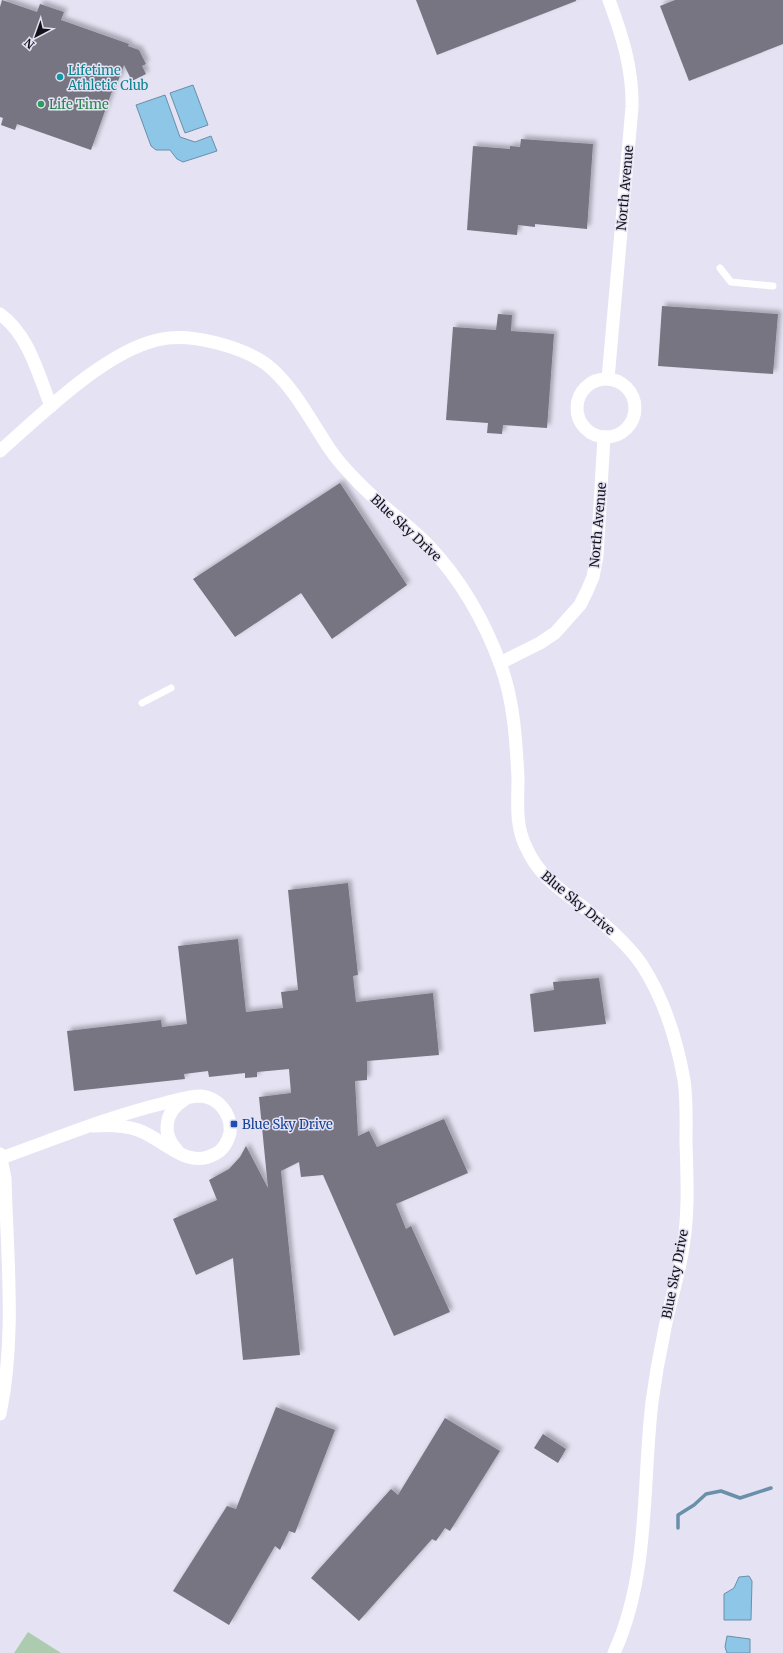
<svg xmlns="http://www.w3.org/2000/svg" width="783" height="1653" font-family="Merriweather,serif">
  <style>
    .green { fill: #adccaf }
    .water { fill: #8dc6e6; stroke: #6990a8 }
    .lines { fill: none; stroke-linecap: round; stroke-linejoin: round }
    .stream { stroke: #6990a8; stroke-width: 3.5 }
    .building { fill: #787483; filter: url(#shadow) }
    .lane { stroke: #fff; stroke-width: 7 }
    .street { stroke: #fff; stroke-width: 13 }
    .culture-dot { fill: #0f9aa8; stroke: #e5e2f3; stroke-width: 1.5 }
    .leisure-dot { fill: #2e9e5b; stroke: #e5e2f3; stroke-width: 1.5 }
    .transit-dot { fill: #1a4fb4; stroke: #e5e2f3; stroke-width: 1.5 }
    .labels { text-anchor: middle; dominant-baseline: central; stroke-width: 3; stroke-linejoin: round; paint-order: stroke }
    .culture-label { font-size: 13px; fill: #0d838f; stroke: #e5e2f3; text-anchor: start }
    .leisure-label { font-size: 13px; fill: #27864d; stroke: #e5e2f3; text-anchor: start }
    .street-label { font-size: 13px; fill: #141319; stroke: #e5e2f3 }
    .transit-label { font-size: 13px; fill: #164399; stroke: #e5e2f3; text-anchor: start }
  </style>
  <defs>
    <filter id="shadow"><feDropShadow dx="3.5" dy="-3.5" stdDeviation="2" flood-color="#0004"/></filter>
  </defs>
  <rect width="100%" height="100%" fill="#e5e2f3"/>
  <polygon class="green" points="28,1632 61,1653 14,1653"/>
  <g class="water">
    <polygon points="193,85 208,125 185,133 170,93"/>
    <polygon points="165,95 180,137 195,142 211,136 217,151 183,162 177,159 170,150 156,150 151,146 136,105"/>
    <polygon points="749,1576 752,1581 751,1620 724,1620 724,1594 734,1588 739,1577"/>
    <polygon points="727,1636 750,1639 750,1653 727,1653 725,1647"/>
  </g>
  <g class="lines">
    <polyline class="stream" points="678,1528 678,1515 694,1505 706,1494 721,1491 740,1498 771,1488"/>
  </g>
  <g class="building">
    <polygon points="2,0 37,12 40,4 64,12 61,20 129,44 128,46 139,50 146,64 142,66 146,74 132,81 124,65 118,81 116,80 91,150 17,124 15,130 1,125 3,118 0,117 0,7"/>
    <polygon points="416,0 576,0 576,1 437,55"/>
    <polygon points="675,0 783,0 783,44 689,81 660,6"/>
    <polygon points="521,139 593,144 587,229 535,224 535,227 518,225 517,235 467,230 473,146 510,149 510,146 520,147"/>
    <polygon points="662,306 778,314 773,374 658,366"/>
    <polygon points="498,314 512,315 511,331 554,334 547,428 503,425 502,434 487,433 488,423 446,420 453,327 496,330"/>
    <polygon points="340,483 407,585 332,639 301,593 235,637 193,579"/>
    <polygon points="348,883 358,975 353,976 356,1002 433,993 439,1055 367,1061 367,1080 355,1081 358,1136 369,1131 377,1147 444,1119 468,1173 396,1204 406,1229 411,1226 450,1312 394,1336 323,1175 301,1177 299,1162 281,1171 300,1355 243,1360 233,1258 196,1275 173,1219 217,1200 209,1180 229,1169 240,1157 246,1146 268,1188 259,1097 291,1093 289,1069 257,1072 257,1077 245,1078 245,1073 209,1077 208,1071 184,1074 185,1079 74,1091 67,1031 161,1020 162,1027 187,1024 178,946 238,939 246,1012 283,1008 281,992 298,990 288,890"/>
    <polygon points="599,978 606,1024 534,1032 530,994 554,990 553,982"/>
    <polygon points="276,1407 335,1430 295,1533 289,1531 280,1550 275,1546 229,1625 173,1591 227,1506 236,1509"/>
    <polygon points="445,1418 500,1451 450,1531 445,1528 436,1541 432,1539 359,1621 311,1578 391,1489 398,1495"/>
    <polygon points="543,1434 566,1449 558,1463 534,1448"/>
  </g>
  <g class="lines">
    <g class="lane">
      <polyline points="720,268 731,282 773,286"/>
      <polyline points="142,703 171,688"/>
    </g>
    <g class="street">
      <path d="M0,314C29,335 38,374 51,406"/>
      <circle cx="606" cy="408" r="29"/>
      <path d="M608,379L632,107C633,69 622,35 609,0"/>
      <path d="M0,451C41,415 103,353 157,340C177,335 197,338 217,343C236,348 258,356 272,369C296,391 311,421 329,448C337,460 347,471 357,481C379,505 407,523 429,546C461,580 485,622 501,666C514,702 516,740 518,778C518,802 515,825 526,847C541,881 566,892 593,915C610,929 629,946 642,965C664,999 677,1041 684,1080C687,1100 686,1121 686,1142C687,1177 689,1212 683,1247C679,1276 669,1304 664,1333C659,1356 655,1379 652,1402C642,1487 650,1574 614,1653"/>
      <polyline points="500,663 540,643 555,633 580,605 587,591 593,577 597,556 604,437"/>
      <path d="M177,1150C161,1134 165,1111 184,1100"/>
      <path d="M0,1154L5,1178C7,1257 16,1337 0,1414"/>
      <path d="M0,1159L1,1158C55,1139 110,1116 165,1103C177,1100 189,1096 201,1096C209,1097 217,1101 222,1107C228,1114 231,1124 230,1133C228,1141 223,1150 215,1154C186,1170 164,1139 138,1130C123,1125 108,1125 93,1126"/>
    </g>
  </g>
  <circle class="culture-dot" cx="60" cy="77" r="4"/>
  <circle class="leisure-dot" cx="41" cy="104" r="4"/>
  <rect class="transit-dot" x="230" y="1120" width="8" height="8" rx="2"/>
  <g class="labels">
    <g class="culture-label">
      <text x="68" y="70">Lifetime<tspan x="68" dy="15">Athletic Club</tspan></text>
    </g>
    <g class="leisure-label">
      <text x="49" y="104">Life Time</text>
    </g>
    <g class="street-label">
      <text transform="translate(625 188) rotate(-85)">North Avenue</text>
      <text transform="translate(598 525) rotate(-85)">North Avenue</text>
      <text transform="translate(406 528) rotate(43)">Blue Sky Drive</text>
      <text transform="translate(578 903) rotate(40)">Blue Sky Drive</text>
      <text transform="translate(675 1274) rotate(-79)">Blue Sky Drive</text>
    </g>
    <g class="transit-label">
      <text x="242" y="1124">Blue Sky Drive</text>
    </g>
  </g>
  <g transform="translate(36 36) rotate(221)" stroke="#e5e2f3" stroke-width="3" paint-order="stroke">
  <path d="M0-3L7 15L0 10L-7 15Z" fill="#141319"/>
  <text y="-6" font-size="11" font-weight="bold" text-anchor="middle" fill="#141319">N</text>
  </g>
</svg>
